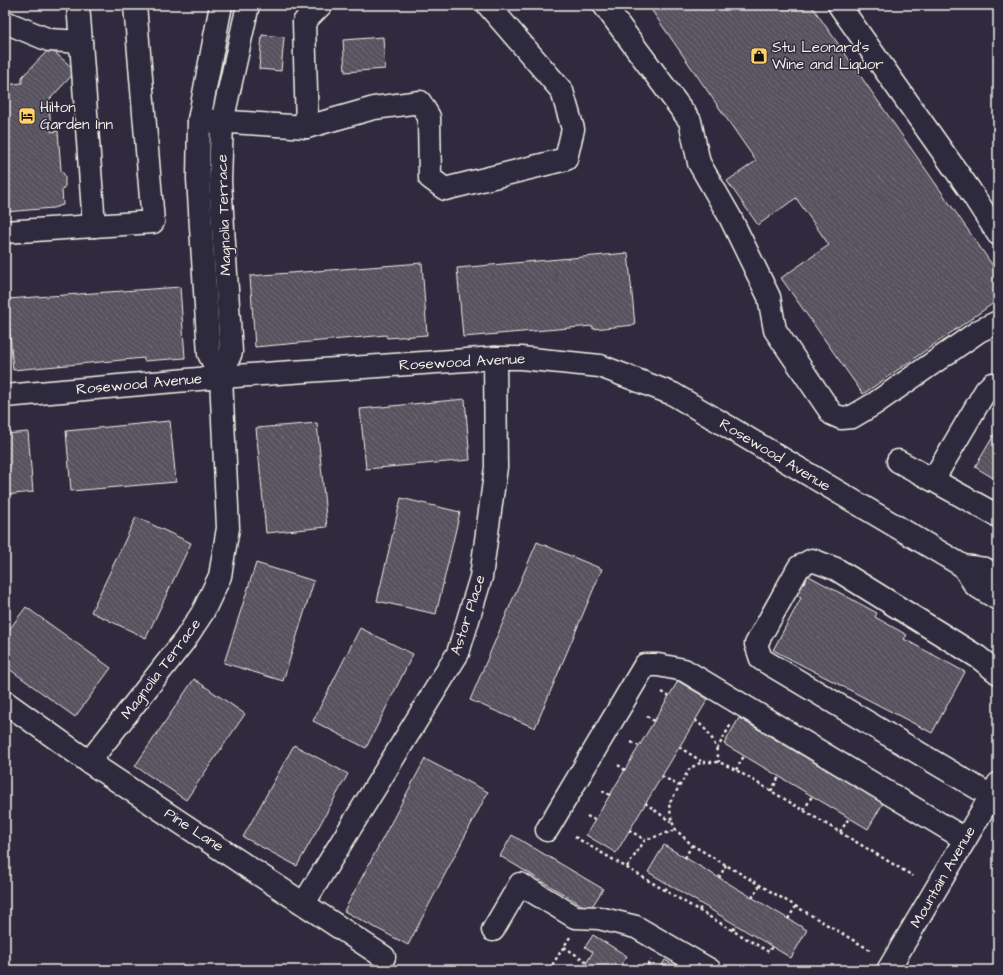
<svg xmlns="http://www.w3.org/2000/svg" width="1003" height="975" font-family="'Architects Daughter',sans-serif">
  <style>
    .building { fill: url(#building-back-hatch); stroke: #f4f1e8 }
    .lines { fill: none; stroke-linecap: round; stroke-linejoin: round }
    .minor-casing { stroke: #f4f1e8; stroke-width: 25 }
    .path { stroke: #f4f1e8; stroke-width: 2.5; stroke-dasharray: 3 3; stroke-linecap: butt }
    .minor { stroke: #2f2a3d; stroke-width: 22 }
    .labels { text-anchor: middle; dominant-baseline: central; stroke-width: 3; stroke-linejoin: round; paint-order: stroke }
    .poi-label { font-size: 15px; fill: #f4f1e8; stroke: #2f2a3d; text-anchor: start }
    .street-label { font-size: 15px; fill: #f4f1e8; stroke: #2f2a3d }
  </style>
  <defs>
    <pattern id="building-back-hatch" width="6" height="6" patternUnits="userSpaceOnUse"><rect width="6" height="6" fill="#56525f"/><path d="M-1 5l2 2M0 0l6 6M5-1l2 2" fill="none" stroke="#6f6b76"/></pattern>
  </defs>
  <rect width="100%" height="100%" fill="#2f2a3d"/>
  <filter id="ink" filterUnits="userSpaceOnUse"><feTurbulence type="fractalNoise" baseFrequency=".025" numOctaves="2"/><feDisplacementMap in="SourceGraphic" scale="8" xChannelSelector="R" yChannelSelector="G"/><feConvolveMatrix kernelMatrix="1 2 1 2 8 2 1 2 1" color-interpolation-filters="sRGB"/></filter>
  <g filter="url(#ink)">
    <g class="building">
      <polygon points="648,5 811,5 998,273 998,300 863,394 781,278 829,245 796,198 758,225 727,181 756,161"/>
      <polygon points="262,35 284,37 281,71 259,69"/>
      <polygon points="383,37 385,69 345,72 343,40"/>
      <polygon points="50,48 76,71 49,100 51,132 58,131 61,170 65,176 65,186 62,190 63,205 53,208 5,212 5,85 22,83 22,77"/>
      <polygon points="628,253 635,325 593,329 593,326 463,337 457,268"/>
      <polygon points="422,263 427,335 387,338 386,335 255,347 250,276"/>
      <polygon points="180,287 185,358 144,361 144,358 13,370 7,299"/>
      <polygon points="465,399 470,460 366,469 360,409"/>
      <polygon points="170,421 176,482 71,491 66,431"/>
      <polygon points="317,423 327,527 266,533 256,428"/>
      <polygon points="998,428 998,481 975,467"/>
      <polygon points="28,432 33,492 5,495 5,434"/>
      <polygon points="401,498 460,512 436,614 377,601"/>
      <polygon points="136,517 191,543 146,638 91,612"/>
      <polygon points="537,542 602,569 535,728 470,700"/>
      <polygon points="256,563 314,581 283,681 224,663"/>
      <polygon points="807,575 877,613 875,617 907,635 904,639 965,672 932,733 773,650 801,598 796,595"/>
      <polygon points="26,607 111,668 75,717 5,666 5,635"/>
      <polygon points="360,628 413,654 366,748 313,721"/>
      <polygon points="194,679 245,714 186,800 135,766"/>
      <polygon points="678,681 708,699 616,853 586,835"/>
      <polygon points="739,718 883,803 868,829 724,744"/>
      <polygon points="294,745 348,774 297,866 243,837"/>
      <polygon points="425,759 488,792 408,945 344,911"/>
      <polygon points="512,835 603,889 590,910 500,856"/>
      <polygon points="664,845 807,930 791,958 648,872"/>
      <polygon points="593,935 627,956 618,970 582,970 593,952 585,947"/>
      <polygon points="665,960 682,970 659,970"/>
    </g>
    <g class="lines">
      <defs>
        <g id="minor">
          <polyline points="604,5 690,121 699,163 730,217 769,297 775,330 832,414 841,418 852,417 874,404 979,331 998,322"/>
          <polyline points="839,5 969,189 998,234"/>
          <polyline points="5,22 49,40 81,42 78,5"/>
          <polyline points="81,42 94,226"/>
          <polyline points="199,120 307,127 374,108 420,102 429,117 430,178 445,189 566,159 573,129 562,91 488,5"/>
          <polyline points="307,127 304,22 321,5"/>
          <polyline points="5,232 153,222 135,5"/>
          <polyline points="221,377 231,352 220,181 222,122 248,5"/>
          <polyline points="998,384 992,384 986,390 933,480 998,516"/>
          <polyline points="5,396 221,377 495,358 521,358 600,366 673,394 963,566 985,569 998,577"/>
          <polyline points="898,461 933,480"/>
          <polyline points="963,566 975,585 998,599"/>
          <polyline points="5,702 89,762 384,957"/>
          <polyline points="89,762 184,641 203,612 220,576 228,528 221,377 209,354 198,179 199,120 221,5"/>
          <polyline points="991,796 761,659 756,644 799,567 812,560 836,569 978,657 998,673"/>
          <polyline points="547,830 645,665 658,665 684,670 965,839"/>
          <polyline points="304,903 458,653 481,577 496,467 495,358"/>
          <polyline points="493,930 520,884 575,917 599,918 636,927 710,970"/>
          <polyline points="888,970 998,784"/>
        </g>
      </defs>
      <use href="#minor" class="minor-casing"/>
      <g class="path">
        <polyline points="662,692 669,696"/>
        <polyline points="647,716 654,721"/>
        <path d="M695,720C711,733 716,742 719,762"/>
        <polyline points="631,742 639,746"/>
        <polyline points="679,747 701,761"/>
        <polyline points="717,749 731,724"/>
        <polyline points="618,765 625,770"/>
        <polyline points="736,770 744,756"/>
        <polyline points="662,776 679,786"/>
        <polyline points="602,791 610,795"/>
        <polyline points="771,791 779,777"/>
        <polyline points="645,803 671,822"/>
        <polyline points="804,810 812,796"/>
        <polyline points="587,816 595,820"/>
        <polyline points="629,830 645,840"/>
        <polyline points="840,832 849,818"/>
        <polyline points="575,837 769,952 772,946"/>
        <polyline points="685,858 692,845"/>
        <polyline points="627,867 645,840 676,830"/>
        <polyline points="719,878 726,865"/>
        <polyline points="665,890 669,885"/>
        <polyline points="752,898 760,885"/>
        <polyline points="699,910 703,905"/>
        <polyline points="788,919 796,906"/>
        <polyline points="733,930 736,925"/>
        <polyline points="564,947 587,962"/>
        <polyline points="870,950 692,845 676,830 672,822 669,804 690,768 702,762 719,762 736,770 913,876"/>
        <polyline points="549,970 570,937"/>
        <polyline points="644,970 651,960"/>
      </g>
      <use href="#minor" class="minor"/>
    </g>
  </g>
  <defs>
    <symbol id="shop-square" viewBox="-11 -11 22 22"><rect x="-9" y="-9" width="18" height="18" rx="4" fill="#ffd166" stroke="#2f2a3d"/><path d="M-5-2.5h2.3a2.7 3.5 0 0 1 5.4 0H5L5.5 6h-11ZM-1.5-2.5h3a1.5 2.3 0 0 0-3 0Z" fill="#111"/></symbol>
    <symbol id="hotel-square" viewBox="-11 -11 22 22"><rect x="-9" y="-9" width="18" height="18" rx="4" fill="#ffd166" stroke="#2f2a3d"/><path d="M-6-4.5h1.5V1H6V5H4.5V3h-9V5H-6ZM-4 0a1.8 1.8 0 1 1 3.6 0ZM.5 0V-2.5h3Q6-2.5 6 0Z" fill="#111"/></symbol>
  </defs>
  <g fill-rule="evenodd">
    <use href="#shop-square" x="749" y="46" width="20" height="20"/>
    <use href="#hotel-square" x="17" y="106" width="20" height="20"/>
  </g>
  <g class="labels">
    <g class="poi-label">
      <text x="772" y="47">Stu Leonard's<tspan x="772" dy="17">Wine and Liquor</tspan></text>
      <text x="40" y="107">Hilton<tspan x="40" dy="17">Garden Inn</tspan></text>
    </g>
    <g class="street-label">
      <text transform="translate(224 215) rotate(-92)">Magnolia Terrace</text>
      <text transform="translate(462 362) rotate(-3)">Rosewood Avenue</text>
      <text transform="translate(139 384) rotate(-5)">Rosewood Avenue</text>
      <text transform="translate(775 455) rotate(31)">Rosewood Avenue</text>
      <text transform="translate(468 615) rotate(-72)">Astor Place</text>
      <text transform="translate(161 669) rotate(-53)">Magnolia Terrace</text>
      <text transform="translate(194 830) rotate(33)">Pine Lane</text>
      <text transform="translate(943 877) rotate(-60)">Mountain Avenue</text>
    </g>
  </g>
  <rect width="1003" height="975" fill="none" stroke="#2f2a3d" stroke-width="20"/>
  <rect x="10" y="10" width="983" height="955" fill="none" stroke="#f4f1e8" stroke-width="1.5" filter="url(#ink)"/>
</svg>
